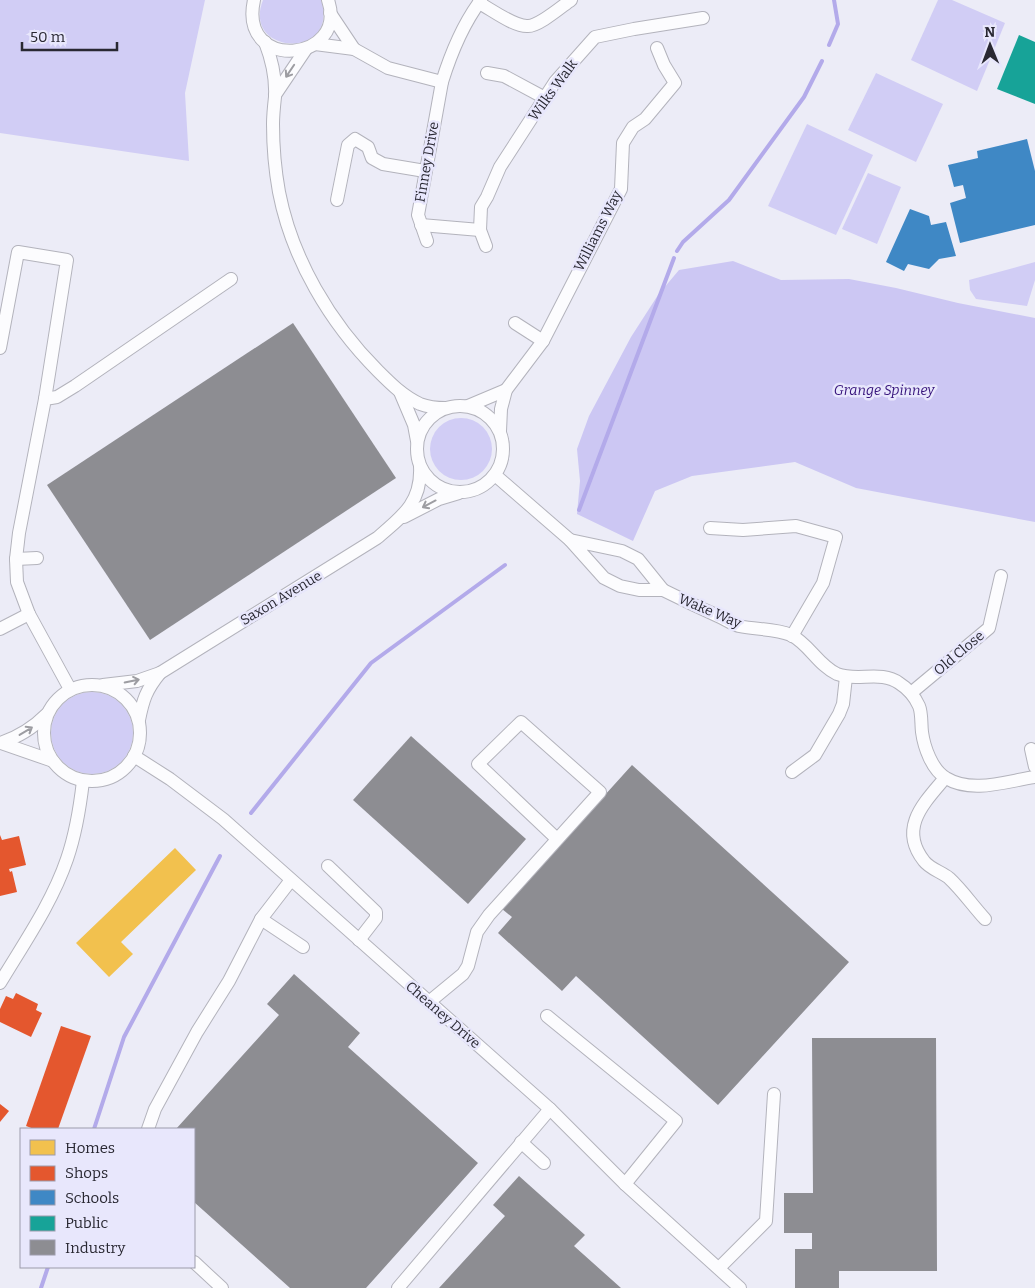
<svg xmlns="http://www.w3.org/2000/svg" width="1035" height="1288" font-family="Bitter,serif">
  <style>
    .green { fill: #d1cdf5 }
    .forest { fill: #ccc7f3 }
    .homes { fill: #f2c14e }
    .shops { fill: #e4572e }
    .schools { fill: #3f88c5 }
    .public { fill: #17a398 }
    .industry { fill: #8d8d92 }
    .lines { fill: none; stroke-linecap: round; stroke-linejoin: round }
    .stream { stroke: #b3aaea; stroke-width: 4 }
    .minor-casing { stroke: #b3b3bc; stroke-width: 14 }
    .minor { stroke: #fcfcfe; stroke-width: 12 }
    .oneway { stroke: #9d9da2 }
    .labels { text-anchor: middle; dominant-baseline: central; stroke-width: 5; stroke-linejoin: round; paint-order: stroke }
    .street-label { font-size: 14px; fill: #292832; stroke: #e8e7fc }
    .park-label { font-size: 14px; font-style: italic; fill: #36137b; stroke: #e8e7fc }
  </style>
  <rect width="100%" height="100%" fill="#ececf7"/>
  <g class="green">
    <polygon points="0,0 205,0 185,93 189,161 0,133"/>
    <path d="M263,0H321C340,60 241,56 263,0Z"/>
    <polygon points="938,0 952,0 1005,23 977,91 911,60"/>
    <polygon points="876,73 943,104 916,162 848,130"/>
    <polygon points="807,124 873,155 836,235 768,206"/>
    <polygon points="868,173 901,187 877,244 842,229"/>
    <polygon points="1035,262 1035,280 1027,306 976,299 970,290 969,280"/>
    <circle cx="461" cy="449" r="31"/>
    <circle cx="92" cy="733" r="41"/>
  </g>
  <polygon class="forest" points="733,261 781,280 849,279 896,288 958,303 1035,318 1035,522 856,488 795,462 692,476 655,491 633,541 577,514 580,481 577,449 589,416 631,337 658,295 679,270"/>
  <polygon class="homes" points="175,848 196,870 121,942 133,954 109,977 76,943"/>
  <g class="shops">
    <polygon points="0,835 2,840 19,836 26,865 9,869 10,872 12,871 17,892 0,896"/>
    <polygon points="16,993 38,1004 36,1010 42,1013 31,1037 0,1022 0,1009 6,996 13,999"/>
    <polygon points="61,1026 91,1036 58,1129 34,1129 26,1126"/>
    <polygon points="0,1104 9,1111 0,1122"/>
  </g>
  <g class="schools">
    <polygon points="1027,139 1035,171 1035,225 960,243 950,203 966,198 963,185 954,187 948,165 978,158 977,151"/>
    <polygon points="910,209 929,216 931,225 946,222 956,256 939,259 929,269 908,264 904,271 886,262"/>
  </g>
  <polygon class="public" points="1019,35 1035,42 1035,104 997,89"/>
  <g class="industry">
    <polygon points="293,323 396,478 150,640 47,485"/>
    <polygon points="411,736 526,839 468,904 353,800"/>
    <polygon points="632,765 849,962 718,1105 576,976 562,991 498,933 512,917 502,909"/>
    <polygon points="294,974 360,1033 348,1047 478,1163 366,1288 290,1288 194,1202 194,1129 176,1129 279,1015 267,1004"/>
    <polygon points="812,1038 936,1038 937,1271 839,1271 839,1288 795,1288 795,1249 812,1249 812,1233 784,1233 784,1193 813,1193"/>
    <polygon points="519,1176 585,1235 574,1246 621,1288 439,1288 505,1216 493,1205"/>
  </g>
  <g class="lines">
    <g class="stream">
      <polyline points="829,45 838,24 834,0"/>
      <polyline points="677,251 683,242 729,200 804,97 822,61"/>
      <polyline points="579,510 674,258"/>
      <polyline points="251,813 371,663 505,565"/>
      <polyline points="94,1129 124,1037 220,856"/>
      <polyline points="41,1288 48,1267"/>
    </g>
    <defs>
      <g id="minor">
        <path d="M254,0C238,73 349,62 328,0"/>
        <path d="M479,3C491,9 514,27 528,26C539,26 561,7 571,0"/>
        <polyline points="330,13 354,49"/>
        <path d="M265,42C272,60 276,78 275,97C274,106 273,115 273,124C273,146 275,170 279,192C292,259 330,323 378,371C391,384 403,396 420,404C428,407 437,408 446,408"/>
        <polyline points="315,44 354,49 388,68 442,82"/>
        <polyline points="487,73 504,76 545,98"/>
        <polyline points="275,95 306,49"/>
        <polyline points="337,200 348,145 355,139 368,147 372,158 383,164 425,171"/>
        <polyline points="421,225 480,230"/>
        <path d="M427,241L418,215L442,82C451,53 463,24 481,0"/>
        <polyline points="486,246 480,230 481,207 487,197 500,167 555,82 595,37 634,29 703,18"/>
        <polyline points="515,323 543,341"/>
        <polyline points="0,348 18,252 67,260 45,399"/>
        <polyline points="400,392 414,425 417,441"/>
        <polyline points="468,406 506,390"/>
        <circle cx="460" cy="449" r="43"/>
        <polyline points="500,431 501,409 506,390 543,341 621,189 623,143 633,127 645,119 675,83 664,65 657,48"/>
        <polyline points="495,475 570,540"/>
        <polyline points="404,517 439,499 459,493"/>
        <polyline points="710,528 743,530 796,526 836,537 823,583 792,636"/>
        <polygon points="570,540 622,551 638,559 663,590 639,590 620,586 604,578"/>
        <polyline points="16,559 37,558"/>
        <path d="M663,590C681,599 700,608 718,616C725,619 732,624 739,626C756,630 774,628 791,635C809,644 818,665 837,674C857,682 881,670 899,683C907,688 915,697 919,706C922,713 921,724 922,732C924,747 932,770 946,778C972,794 1007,781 1035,777"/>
        <polyline points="0,629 29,614"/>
        <circle cx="92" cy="733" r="48"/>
        <path d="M103,685L137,681L160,673L377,538C403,516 422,502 420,466"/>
        <polyline points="70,689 29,614 17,582 16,559 19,533 45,399 57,397 75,386 231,279"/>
        <polyline points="911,693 989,628 1001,576"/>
        <path d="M139,720C143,700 146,690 160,673"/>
        <path d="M0,743C19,737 33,728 47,714"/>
        <polyline points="1,743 53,761"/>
        <polyline points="1031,749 1035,767"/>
        <polyline points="134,756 170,779 223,819 550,1109 625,1184 740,1288"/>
        <polyline points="792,772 815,755 839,714 843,704 846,677"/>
        <path d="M945,778C924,803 898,828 924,861C930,869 942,872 949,878C962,890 973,906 985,919"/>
        <polyline points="328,866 376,912 376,918 359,940"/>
        <polyline points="261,919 303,947"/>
        <path d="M0,983C24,943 52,903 67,859C76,833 80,807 83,781"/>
        <polyline points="429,1002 463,974 468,966 477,932 489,915 600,792 521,722 478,764 557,839"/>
        <polyline points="547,1016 676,1121 625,1184"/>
        <polyline points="148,1129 155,1109 197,1032 229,981 261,919 291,880"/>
        <polyline points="521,1142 544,1163"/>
        <polyline points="194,1262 222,1288"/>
        <polyline points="719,1268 766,1221 774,1094"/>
        <polyline points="398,1288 550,1109"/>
      </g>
    </defs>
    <use href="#minor" class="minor-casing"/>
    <use href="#minor" class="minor"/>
  </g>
  <defs><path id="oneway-shaft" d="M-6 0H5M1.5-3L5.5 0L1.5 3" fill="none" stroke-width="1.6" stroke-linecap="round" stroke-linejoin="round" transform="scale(1.25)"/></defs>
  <g class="oneway">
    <use href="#oneway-shaft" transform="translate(290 71) rotate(124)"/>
    <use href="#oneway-shaft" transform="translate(429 504) rotate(152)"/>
    <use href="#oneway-shaft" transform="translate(132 681) rotate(-12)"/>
    <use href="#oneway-shaft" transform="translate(26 731) rotate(-31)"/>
  </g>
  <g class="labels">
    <g class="street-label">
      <text transform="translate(553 90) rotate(-54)">Wilks Walk</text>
      <text transform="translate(427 162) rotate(-80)">Finney Drive</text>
      <text transform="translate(598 231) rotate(-63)">Williams Way</text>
      <text transform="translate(281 598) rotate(-31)">Saxon Avenue</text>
      <text transform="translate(710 611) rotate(23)">Wake Way</text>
      <text transform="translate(959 653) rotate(-40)">Old Close</text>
      <text transform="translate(443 1015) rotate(41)">Cheaney Drive</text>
    </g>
    <g class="park-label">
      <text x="884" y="390">Grange Spinney</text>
    </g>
  </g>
  <rect x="20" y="1128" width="175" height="140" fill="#e8e7fc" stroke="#9c9bab"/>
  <rect x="30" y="1140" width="25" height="15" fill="#f2c14e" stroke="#9c9bab"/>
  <text x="65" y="1153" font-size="15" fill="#292832">Homes</text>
  <rect x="30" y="1166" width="25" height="15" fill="#e4572e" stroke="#9c9bab"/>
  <text x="65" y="1178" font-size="15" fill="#292832">Shops</text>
  <rect x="30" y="1190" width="25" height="15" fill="#3f88c5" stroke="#9c9bab"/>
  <text x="65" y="1203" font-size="15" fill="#292832">Schools</text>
  <rect x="30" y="1216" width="25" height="15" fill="#17a398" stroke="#9c9bab"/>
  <text x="65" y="1228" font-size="15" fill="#292832">Public</text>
  <rect x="30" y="1240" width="25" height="15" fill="#8d8d92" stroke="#9c9bab"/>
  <text x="65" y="1253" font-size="15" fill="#292832">Industry</text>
  <g transform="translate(990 45) rotate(359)" stroke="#e8e7fc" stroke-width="4" paint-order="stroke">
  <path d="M0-4L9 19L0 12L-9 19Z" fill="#292832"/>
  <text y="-8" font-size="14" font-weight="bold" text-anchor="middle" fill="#292832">N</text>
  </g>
  <path d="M22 42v8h95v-8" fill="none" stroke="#292832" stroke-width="2.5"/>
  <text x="30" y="42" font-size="15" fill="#292832" stroke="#e8e7fc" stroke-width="4" paint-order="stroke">50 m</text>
</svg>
